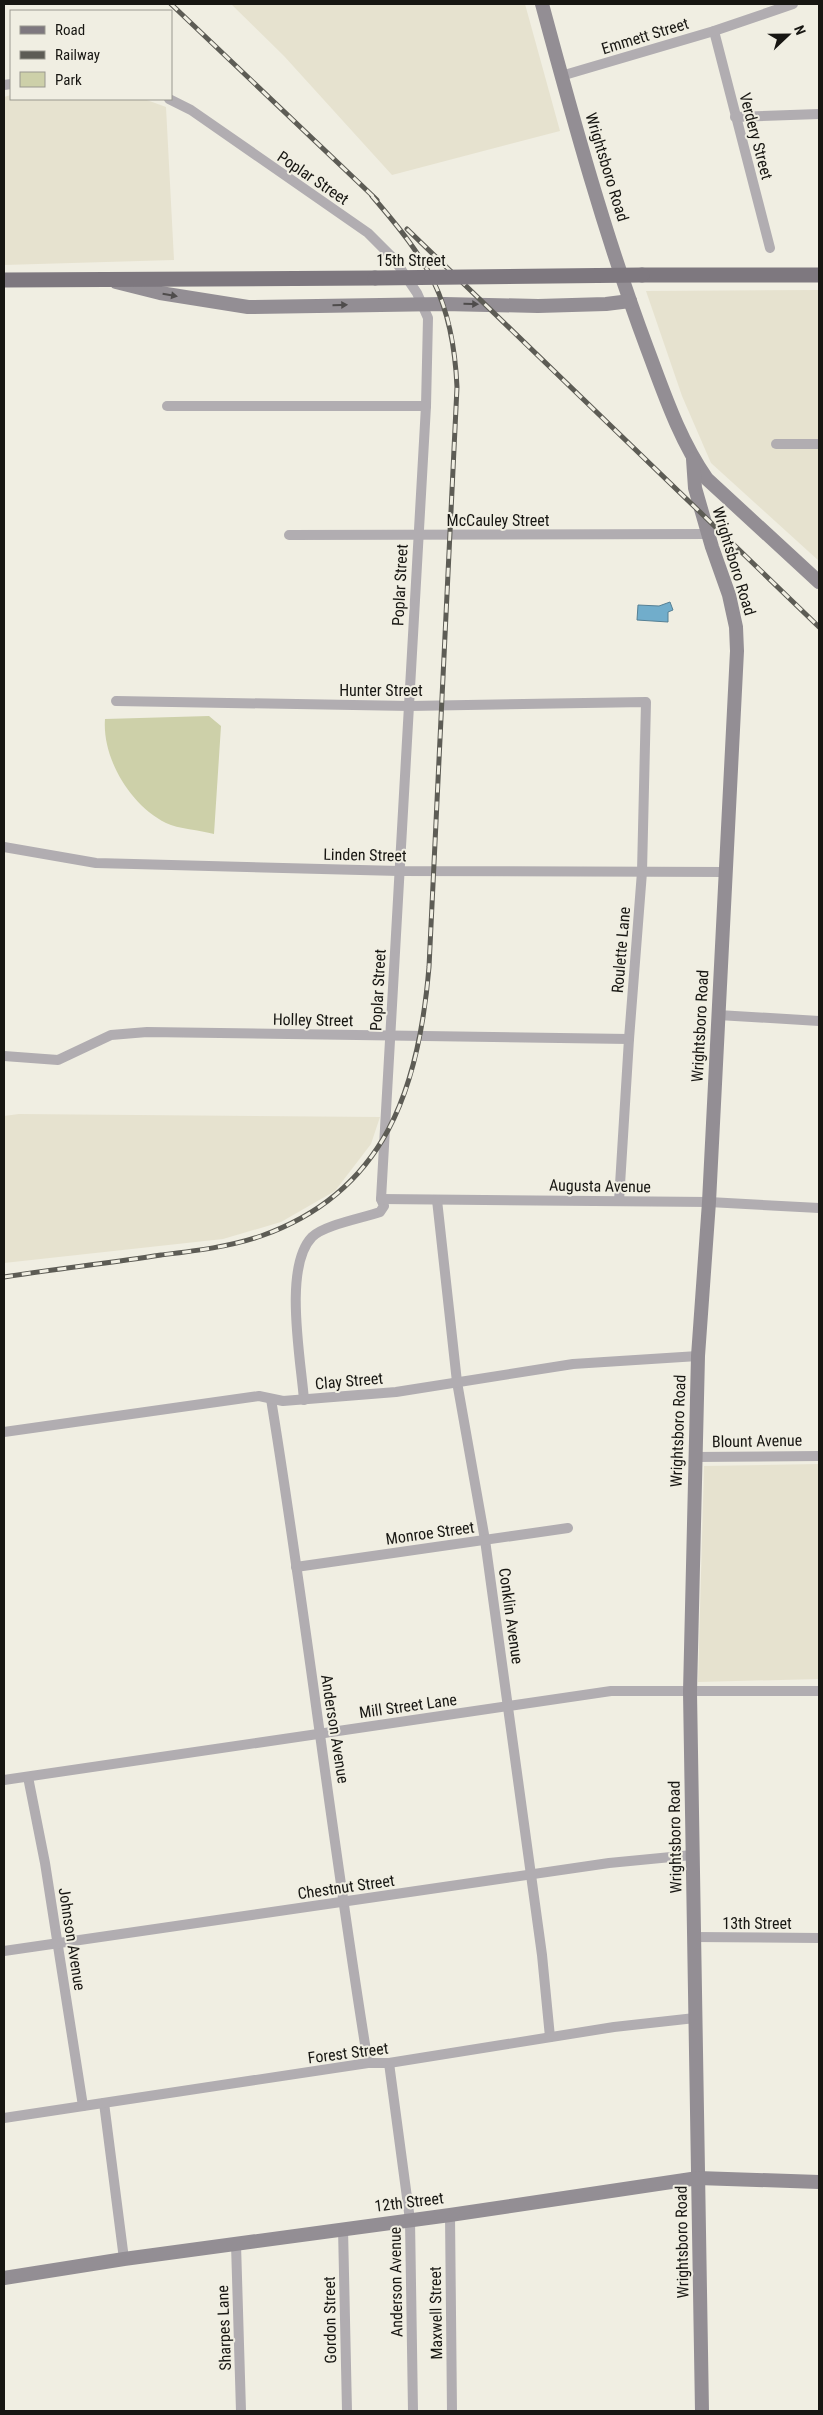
<svg xmlns="http://www.w3.org/2000/svg" width="823" height="2415" font-family="'Roboto Condensed',sans-serif">
  <style>
    .built { fill: #e6e2cf }
    .green { fill: #cdd0a9 }
    .water { fill: #71adcb; stroke: #568094 }
    .lines { fill: none; stroke-linecap: round; stroke-linejoin: round }
    .street { stroke: #b1adb1; stroke-width: 10 }
    .secondary { stroke: #938e94; stroke-width: 14 }
    .primary { stroke: #7e787f; stroke-width: 15 }
    .rail-casing { stroke: #5d5c55; stroke-width: 5 }
    .rail { stroke: #f0eee2; stroke-width: 3; stroke-dasharray: 9; stroke-linecap: butt }
    .primary-bridge { stroke: #7e787f; stroke-width: 15 }
    .oneway { fill: #4f4c4c }
    .labels { text-anchor: middle; dominant-baseline: central; stroke-width: 4; stroke-linejoin: round; paint-order: stroke }
    .street-label { font-size: 16px; fill: #171612; stroke: #f0eee2 }
  </style>
  <rect width="100%" height="100%" fill="#f0eee2"/>
  <g class="built">
    <polygon points="231,4 525,4 560,131 392,175 284,56"/>
    <polygon points="11,95 11,99 144,99 166,107 174,260 4,265 4,97"/>
    <polygon points="819,290 819,561 711,463 682,396 646,291"/>
    <polygon points="19,1114 380,1117 371,1144 335,1191 281,1222 223,1239 4,1263 4,1116"/>
    <polygon points="819,1464 819,1679 698,1682 704,1466"/>
  </g>
  <path class="green" d="M209,716L221,726L214,834C200,830 178,829 166,823C130,805 102,758 105,719Z"/>
  <polygon class="water" points="670,602 673,610 668,612 668,622 637,620 638,605 659,606"/>
  <g class="lines">
    <g class="street">
      <polyline points="714,31 770,248"/>
      <polyline points="561,76 714,31 793,4"/>
      <polyline points="4,85 11,84"/>
      <path d="M169,99L191,110L368,233L394,259L417,293L428,318L426,406L381,1199L384,1206L380,1212C363,1218 324,1225 312,1237C283,1267 301,1360 304,1400"/>
      <polyline points="735,117 819,114"/>
      <polyline points="167,406 426,406"/>
      <polyline points="776,444 819,444"/>
      <polyline points="289,535 708,534"/>
      <polyline points="116,701 410,706 646,702 642,872 629,1039 619,1201"/>
      <polyline points="4,847 96,863 399,871 726,872"/>
      <polyline points="718,1015 819,1021"/>
      <polyline points="4,1056 58,1060 111,1035 147,1032 629,1039"/>
      <polyline points="381,1199 709,1202 819,1208"/>
      <polyline points="437,1200 457,1382 485,1540 542,1955 550,2037"/>
      <path d="M271,1399C307,1620 332,1842 368,2063"/>
      <polyline points="4,1432 259,1396 283,1401 396,1392 573,1364 698,1356"/>
      <polyline points="695,1457 819,1456"/>
      <polyline points="296,1567 568,1528"/>
      <polyline points="28,1777 45,1863 83,2106"/>
      <polyline points="4,1780 611,1691 819,1691"/>
      <polyline points="694,1937 819,1938"/>
      <polyline points="4,1951 609,1863 692,1855"/>
      <polyline points="389,2063 410,2220 413,2411"/>
      <polyline points="104,2103 124,2259"/>
      <polyline points="4,2118 368,2063 389,2063 614,2027 695,2018"/>
      <polyline points="450,2215 452,2411"/>
      <polyline points="343,2228 347,2411"/>
      <polyline points="236,2244 241,2411"/>
    </g>
    <g class="secondary">
      <path d="M542,4C573,119 605,236 647,348C664,393 679,439 707,479L819,582"/>
      <polyline points="116,282 160,293 248,307 444,304 538,306 606,304 630,301"/>
      <polyline points="693,459 695,488 712,547 729,595 736,627 737,651 709,1202 698,1356 690,1692 702,2411"/>
      <polyline points="4,2278 124,2259 450,2215 698,2178 819,2182"/>
    </g>
    <g class="primary">
      <polyline points="642,275 819,275"/>
      <polyline points="4,280 375,278"/>
    </g>
    <defs>
      <g id="rail">
        <polyline points="171,4 377,200"/>
        <polyline points="407,229 819,627"/>
        <path d="M4,1277C56,1269 109,1263 161,1255C194,1251 229,1247 261,1236C386,1192 419,1087 429,967L457,387C453,298 428,261 372,196"/>
      </g>
    </defs>
    <use href="#rail" class="rail-casing"/>
    <use href="#rail" class="rail"/>
    <polyline class="primary-bridge" points="375,278 642,275"/>
  </g>
  <defs><path id="oneway-solid" d="M-6-.8H1V-3.2L6.5 0L1 3.2V.8H-6Z" transform="scale(1.25)"/></defs>
  <g class="oneway">
    <use href="#oneway-solid" transform="translate(170 295) rotate(10)"/>
    <use href="#oneway-solid" transform="translate(471 304) rotate(1)"/>
    <use href="#oneway-solid" transform="translate(340 305) rotate(-1)"/>
  </g>
  <g class="labels">
    <g class="street-label">
      <text transform="translate(645 36) rotate(-17)">Emmett Street</text>
      <text transform="translate(756 136) rotate(75)">Verdery Street</text>
      <text transform="translate(607 167) rotate(73)">Wrightsboro Road</text>
      <text transform="translate(313 178) rotate(34)">Poplar Street</text>
      <text x="411" y="260">15th Street</text>
      <text x="498" y="520">McCauley Street</text>
      <text transform="translate(734 561) rotate(73)">Wrightsboro Road</text>
      <text transform="translate(400 585) rotate(-87)">Poplar Street</text>
      <text x="381" y="690">Hunter Street</text>
      <text transform="translate(365 855) rotate(1)">Linden Street</text>
      <text transform="translate(621 950) rotate(-85)">Roulette Lane</text>
      <text transform="translate(378 990) rotate(-87)">Poplar Street</text>
      <text transform="translate(313 1020) rotate(1)">Holley Street</text>
      <text transform="translate(700 1026) rotate(-87)">Wrightsboro Road</text>
      <text transform="translate(600 1186) rotate(1)">Augusta Avenue</text>
      <text transform="translate(349 1381) rotate(-5)">Clay Street</text>
      <text transform="translate(678 1431) rotate(-88)">Wrightsboro Road</text>
      <text transform="translate(757 1441) rotate(-1)">Blount Avenue</text>
      <text transform="translate(430 1533) rotate(-8)">Monroe Street</text>
      <text transform="translate(511 1616) rotate(82)">Conklin Avenue</text>
      <text transform="translate(408 1706) rotate(-8)">Mill Street Lane</text>
      <text transform="translate(335 1729) rotate(81)">Anderson Avenue</text>
      <text transform="translate(675 1837) rotate(-91)">Wrightsboro Road</text>
      <text transform="translate(346 1887) rotate(-8)">Chestnut Street</text>
      <text x="757" y="1923">13th Street</text>
      <text transform="translate(72 1939) rotate(81)">Johnson Avenue</text>
      <text transform="translate(348 2053) rotate(-7)">Forest Street</text>
      <text transform="translate(409 2202) rotate(-7)">12th Street</text>
      <text transform="translate(682 2242) rotate(-91)">Wrightsboro Road</text>
      <text transform="translate(396 2282) rotate(-91)">Anderson Avenue</text>
      <text transform="translate(436 2313) rotate(-91)">Maxwell Street</text>
      <text transform="translate(330 2320) rotate(-91)">Gordon Street</text>
      <text transform="translate(224 2328) rotate(-92)">Sharpes Lane</text>
    </g>
  </g>
  <rect width="823" height="2415" fill="none" stroke="#171612" stroke-width="10"/>
  <rect x="10" y="10" width="162" height="90" fill="#f0eee2" stroke="#99988f"/>
  <rect x="20" y="26" width="25" height="8" fill="#7e787f" stroke="#99988f"/>
  <text x="55" y="35" font-size="15" fill="#171612">Road</text>
  <rect x="20" y="51" width="25" height="8" fill="#5d5c55" stroke="#99988f"/>
  <text x="55" y="60" font-size="15" fill="#171612">Railway</text>
  <rect x="20" y="72" width="25" height="15" fill="#cdd0a9" stroke="#99988f"/>
  <text x="55" y="85" font-size="15" fill="#171612">Park</text>
  <g transform="translate(788 35) rotate(68)" stroke="#f0eee2" stroke-width="4" paint-order="stroke">
  <path d="M0-4L9 19L0 12L-9 19Z" fill="#171612"/>
  <text y="-8" font-size="14" font-weight="bold" text-anchor="middle" fill="#171612">N</text>
  </g>
</svg>
